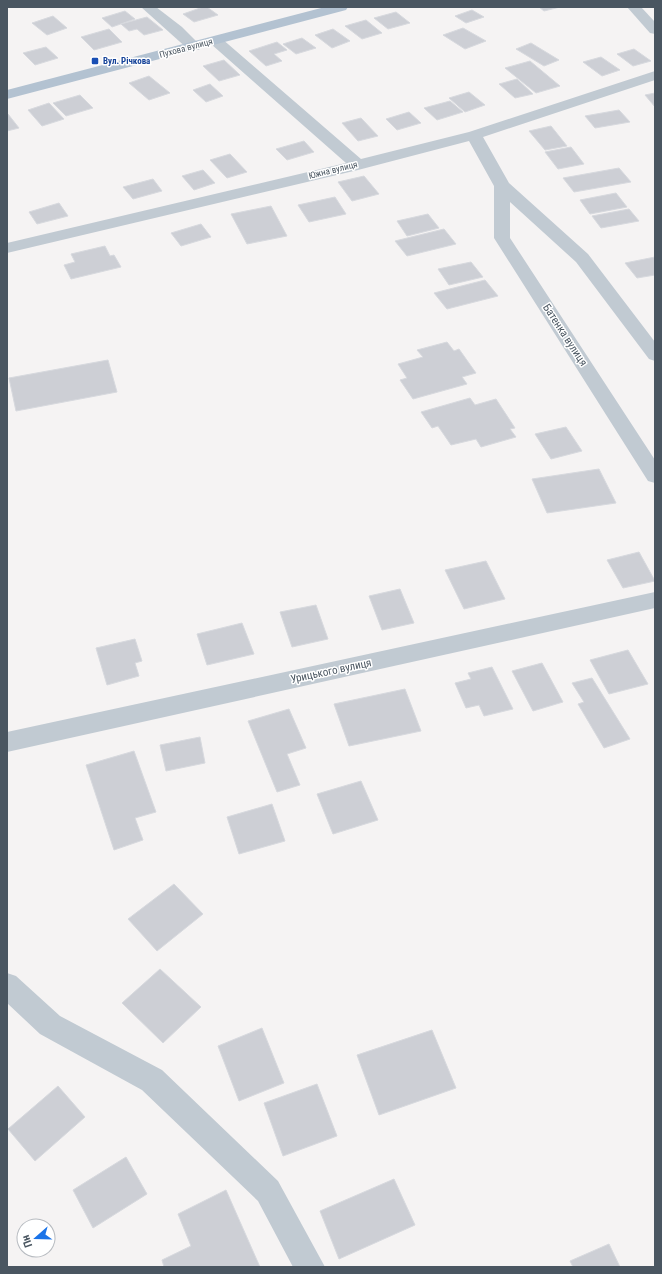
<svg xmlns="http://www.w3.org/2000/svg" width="662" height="1274" font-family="'Roboto Condensed',sans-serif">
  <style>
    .building { fill: #cdcfd5; stroke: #d7d9de }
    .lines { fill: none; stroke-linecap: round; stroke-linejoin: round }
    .minor { fill: #c1cad2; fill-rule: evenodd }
    .major { fill: #b3c2d1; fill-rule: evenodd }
    .transit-dot { fill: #1a4fb4; stroke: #fff; stroke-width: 1.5 }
    .labels { text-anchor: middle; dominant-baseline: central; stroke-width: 3; stroke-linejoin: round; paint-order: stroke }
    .far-street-label { font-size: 9px; fill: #4a5661; stroke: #fff }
    .far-transit-label { font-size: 9px; font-weight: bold; fill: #164399; stroke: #fff; text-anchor: start }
    .street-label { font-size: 11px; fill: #4a5661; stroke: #fff }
  </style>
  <rect width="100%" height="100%" fill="#f5f3f3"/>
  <g class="building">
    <polygon points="203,7 207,7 218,15 194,22 183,14"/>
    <polygon points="539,7 560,7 544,11"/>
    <polygon points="472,10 484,17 466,23 455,16"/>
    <polygon points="125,11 135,19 112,27 102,18"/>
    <polygon points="396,12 410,23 388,29 374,18"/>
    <polygon points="53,16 67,28 47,35 32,23"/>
    <polygon points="147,17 163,30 144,35 137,29 129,31 121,24"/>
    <polygon points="366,20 382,33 362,39 345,26"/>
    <polygon points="463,28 486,41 465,49 443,35"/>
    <polygon points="109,29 122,42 94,50 81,37"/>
    <polygon points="333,29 350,41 332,48 315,35"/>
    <polygon points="302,38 316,48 296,54 283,44"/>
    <polygon points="277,42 287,50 274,54 282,61 266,66 249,51"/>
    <polygon points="531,43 559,60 544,66 516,49"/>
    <polygon points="46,47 58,58 35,65 23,53"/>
    <polygon points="634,49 651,61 633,66 617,54"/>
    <polygon points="601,57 620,70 602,76 583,62"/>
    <polygon points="224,60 240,75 219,81 203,66"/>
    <polygon points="530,61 560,86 536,93 505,68"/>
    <polygon points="149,76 170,93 149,100 129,83"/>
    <polygon points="517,79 533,94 515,98 499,84"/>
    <polygon points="210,84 223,96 206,102 193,90"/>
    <polygon points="469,92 485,105 465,112 449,98"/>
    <polygon points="655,93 655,107 645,95"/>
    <polygon points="80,95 93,108 66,116 53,103"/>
    <polygon points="450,101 463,112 437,120 424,108"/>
    <polygon points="49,103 64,119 42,126 28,110"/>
    <polygon points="619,110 630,122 595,128 585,116"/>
    <polygon points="409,112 421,123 397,130 386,119"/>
    <polygon points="7,114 8,114 19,128 7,131"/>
    <polygon points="361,118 378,136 358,141 342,123"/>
    <polygon points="551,126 567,146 545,150 529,131"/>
    <polygon points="304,141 314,152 287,160 276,149"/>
    <polygon points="571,147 584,164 558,169 545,152"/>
    <polygon points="230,154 247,172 227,178 210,160"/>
    <polygon points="619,168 631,182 574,192 563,178"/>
    <polygon points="203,170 215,183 194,190 182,176"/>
    <polygon points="364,176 379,194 352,201 338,182"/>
    <polygon points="153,179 162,191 133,199 123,187"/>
    <polygon points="616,193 627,207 590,214 580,200"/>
    <polygon points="335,197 346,214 309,222 298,205"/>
    <polygon points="59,203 68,216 37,224 29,212"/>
    <polygon points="271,206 287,236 247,244 231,214"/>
    <polygon points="629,209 639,221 601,228 592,216"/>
    <polygon points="428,214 439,228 407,236 397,221"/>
    <polygon points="201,224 211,237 181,246 171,233"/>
    <polygon points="444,229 456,244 407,256 395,241"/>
    <polygon points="105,246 110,256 114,255 121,267 71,279 64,265 75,262 71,254"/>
    <polygon points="655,257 655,275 637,278 625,263"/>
    <polygon points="471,262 483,277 449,285 438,269"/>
    <polygon points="485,280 498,296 447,309 434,293"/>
    <polygon points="447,342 454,351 459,349 476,373 462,377 467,384 413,399 400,380 407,378 398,364 423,357 417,350"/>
    <polygon points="108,360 117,392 16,411 9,378"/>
    <polygon points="470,398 475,405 496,399 515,428 510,429 516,437 481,447 476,439 451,445 438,426 432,428 421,412"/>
    <polygon points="566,427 582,451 551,459 535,434"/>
    <polygon points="599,469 616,503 547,513 532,479"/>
    <polygon points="639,552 655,581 623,588 607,560"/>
    <polygon points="486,561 505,599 464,609 445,570"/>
    <polygon points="400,589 414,623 382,630 369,596"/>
    <polygon points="316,605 328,639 292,647 280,612"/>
    <polygon points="242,623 254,654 207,665 197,634"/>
    <polygon points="135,639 142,661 135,663 139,676 107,685 96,648"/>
    <polygon points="628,650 648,684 609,694 590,660"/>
    <polygon points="542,663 563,702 533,711 512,671"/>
    <polygon points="492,667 513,709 484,716 479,705 466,708 455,683 471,679 468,673"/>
    <polygon points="592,678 630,739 604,748 578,704 584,702 572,683"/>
    <polygon points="405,689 421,731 349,746 334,704"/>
    <polygon points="289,709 306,748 287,754 300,785 277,792 248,721"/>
    <polygon points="200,737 205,763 166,771 160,745"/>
    <polygon points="134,751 156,812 135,818 143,840 114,850 86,765"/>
    <polygon points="361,781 378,820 333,834 317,794"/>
    <polygon points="272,804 285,841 239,854 227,817"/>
    <polygon points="174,884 203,914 157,951 128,919"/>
    <polygon points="160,969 201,1007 163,1043 122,1003"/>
    <polygon points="262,1028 284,1083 239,1101 218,1046"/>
    <polygon points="432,1030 456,1088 379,1115 357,1055"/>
    <polygon points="317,1084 337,1136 283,1156 264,1103"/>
    <polygon points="58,1086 85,1117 35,1161 8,1129"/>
    <polygon points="126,1157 147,1194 93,1228 73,1190"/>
    <polygon points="394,1179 415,1225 339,1259 320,1211"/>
    <polygon points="226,1190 260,1267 164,1267 162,1260 191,1246 178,1214"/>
    <polygon points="609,1244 620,1267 573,1267 570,1261"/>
  </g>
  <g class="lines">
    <g class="minor">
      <polygon points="141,7 156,7 182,27 199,44 201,47 199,50 189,50"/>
      <polygon points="627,7 641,7 655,22 655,34 650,33"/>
      <polygon points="216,37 221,38 361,159 469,132 655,71 655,80 483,137 509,183 588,254 655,342 655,361 649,359 576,262 510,202 510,238 655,460 655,483 648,481 494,238 494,186 469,141 358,170 7,253 7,243 346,163 211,44 209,41 211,38"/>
      <polygon points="655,592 655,608 7,752 7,732"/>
      <polygon points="7,973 16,976 60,1016 162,1070 278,1181 325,1267 293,1267 258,1201 142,1090 40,1034 7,1003"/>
    </g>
    <polygon class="major" points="325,7 348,7 346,10 7,99 7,90"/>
  </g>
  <rect class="transit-dot" x="91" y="57" width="8" height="8" rx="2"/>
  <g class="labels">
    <g class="far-street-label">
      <text transform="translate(186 48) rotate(-15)">Пухова вулиця</text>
      <text transform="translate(333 170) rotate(-14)">Южна вулиця</text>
    </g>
    <g class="far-transit-label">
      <text x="103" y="61">Вул. Річкова</text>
    </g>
    <g class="street-label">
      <text transform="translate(565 335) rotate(57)">Батенка вулиця</text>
      <text transform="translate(331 671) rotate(-12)">Урицького вулиця</text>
    </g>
  </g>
  <rect width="662" height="1274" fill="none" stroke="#4a5661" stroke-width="16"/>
  <g transform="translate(36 1238) rotate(250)"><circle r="19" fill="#ffffff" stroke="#b7bbc0"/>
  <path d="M0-3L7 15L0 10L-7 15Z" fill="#1a73e8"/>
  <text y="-6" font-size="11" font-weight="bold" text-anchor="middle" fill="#4a5661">Пн</text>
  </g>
</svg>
